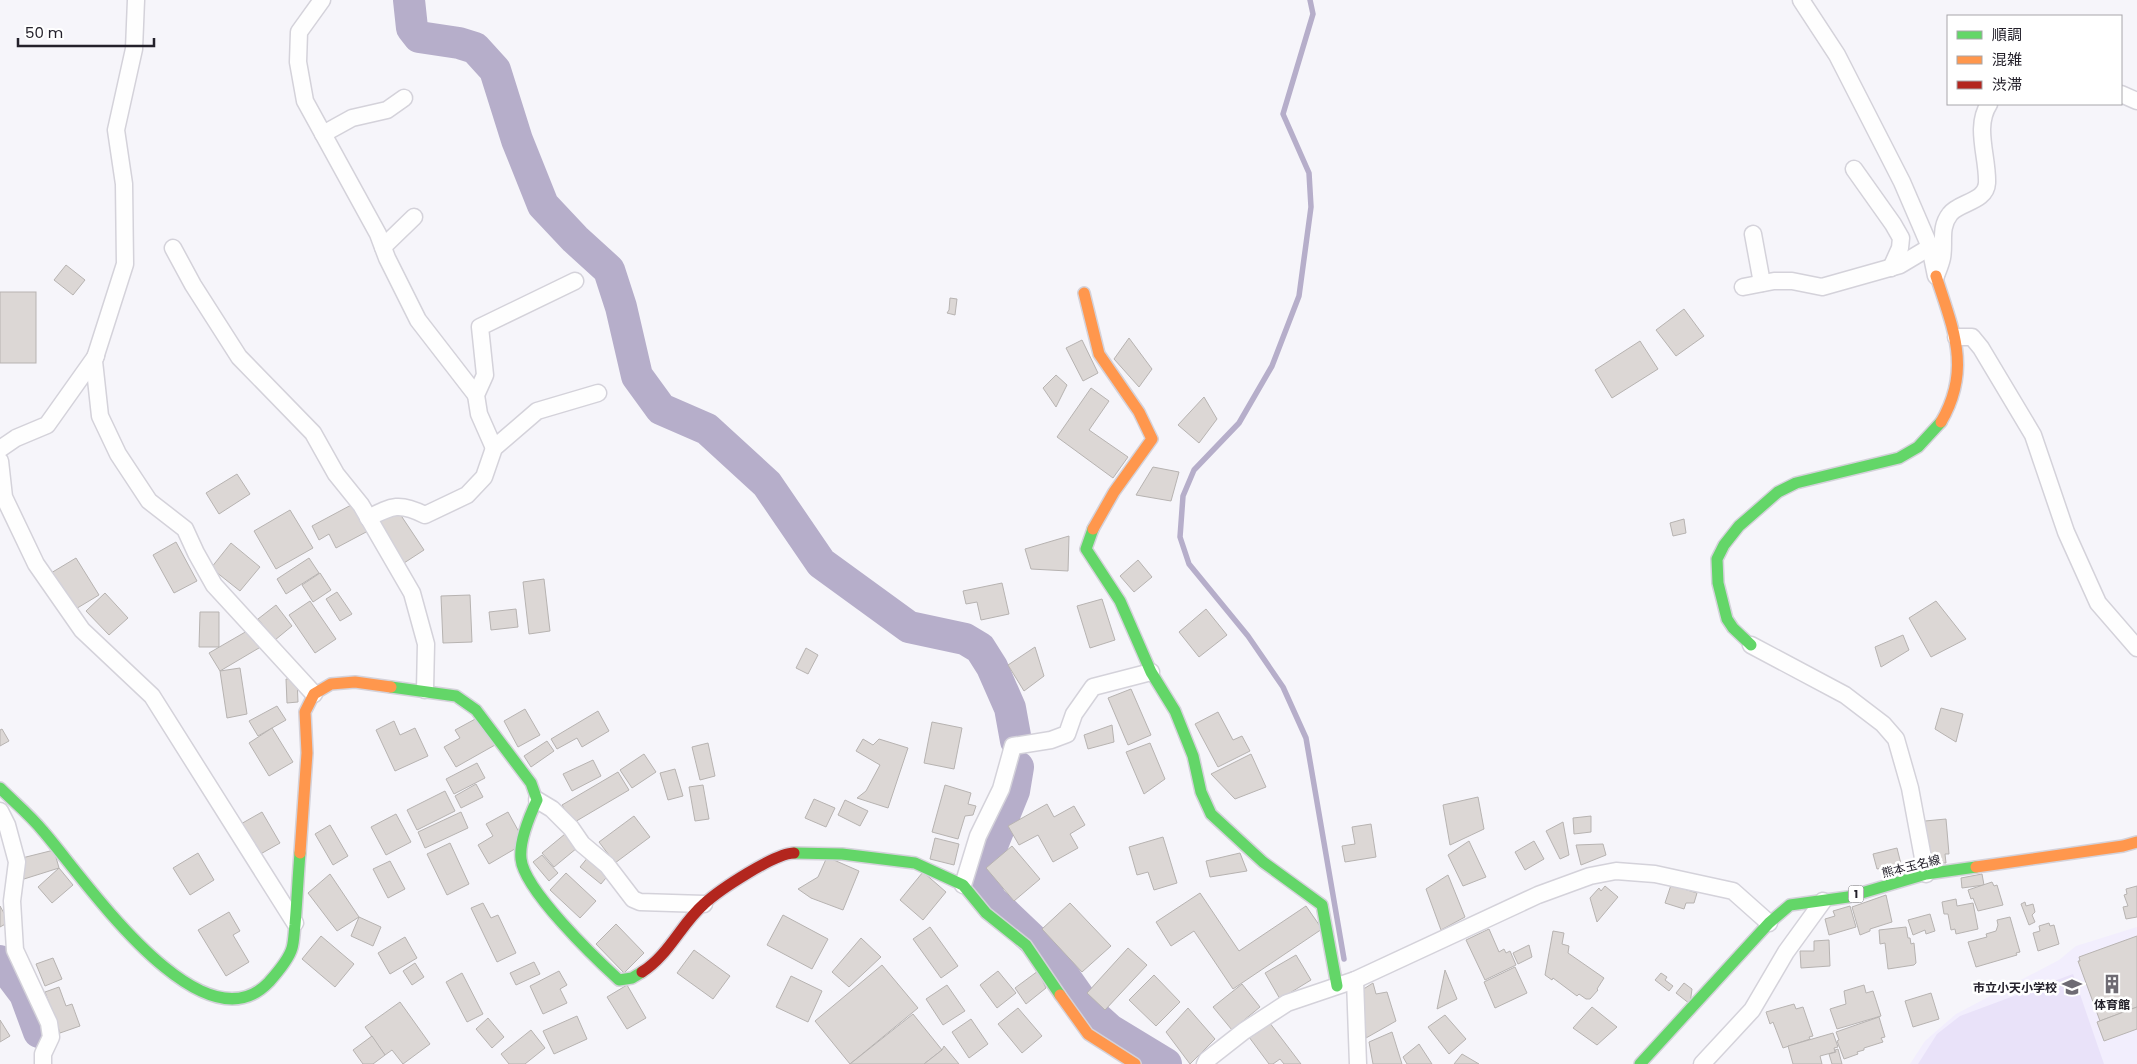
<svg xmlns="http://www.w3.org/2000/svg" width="2137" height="1064" font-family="Poppins,'Noto Sans JP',sans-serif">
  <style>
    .built { fill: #f2eefd }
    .green { fill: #e9e2f9 }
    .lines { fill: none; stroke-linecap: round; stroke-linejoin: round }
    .stream { stroke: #b6aeca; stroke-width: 5.5 }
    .river { stroke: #b6aeca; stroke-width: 32 }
    .building { fill: #dcd7d5; stroke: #b7b3b1 }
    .street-casing { stroke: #d4d2da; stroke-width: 19 }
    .fast-casing { stroke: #d4d2da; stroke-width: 14 }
    .slow-casing { stroke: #d4d2da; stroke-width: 14 }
    .jam-casing { stroke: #d4d2da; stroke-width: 14 }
    .street { stroke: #fefefe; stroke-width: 16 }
    .fast { stroke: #63d668; stroke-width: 11 }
    .slow { stroke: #ff974d; stroke-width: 11 }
    .jam { stroke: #b3261e; stroke-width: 11 }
    .labels { text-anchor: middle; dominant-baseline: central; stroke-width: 5; stroke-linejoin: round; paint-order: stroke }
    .shield { fill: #fff; stroke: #66646b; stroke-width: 1 }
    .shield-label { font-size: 11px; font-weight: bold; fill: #24212b }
    .street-label { font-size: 12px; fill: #24212b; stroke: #fff }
    .poi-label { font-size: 12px; font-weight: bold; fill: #24212b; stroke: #fff; text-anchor: end }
  </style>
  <rect width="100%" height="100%" fill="#f6f5fa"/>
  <polygon class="built" points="2137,927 2137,1064 1910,1064 1925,1041 1956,1014 2059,960 2076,946"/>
  <polygon class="green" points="2073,974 2104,1064 1918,1064 1937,1034 1960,1016"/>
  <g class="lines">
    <polyline class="stream" points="1310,0 1313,14 1283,114 1309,173 1311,207 1299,296 1272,366 1239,423 1194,470 1183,496 1180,537 1189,564 1248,636 1283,687 1306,738 1344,959"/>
    <g class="river">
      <polyline points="409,0 412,28 419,37 459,43 475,48 495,70 517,140 543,205 575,239 609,270 621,307 637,376 661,409 707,429 767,484 821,563 909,627 965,639 980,648 992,667 1010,708 1016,741"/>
      <polyline points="1018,767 1014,791 985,863 983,883 991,900 1050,956 1088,1010 1110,1030 1166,1064"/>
      <polyline points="0,961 25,994 39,1032"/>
    </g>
  </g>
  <g class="building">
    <polygon points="66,265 85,280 73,295 54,280"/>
    <rect x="0" y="292" width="36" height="71"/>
    <polygon points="950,298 957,299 955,315 947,313 949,310"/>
    <polygon points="1684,309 1704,336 1676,356 1656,330"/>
    <polygon points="1129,338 1152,369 1139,387 1114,359"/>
    <polygon points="1082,340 1098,373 1083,381 1066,348"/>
    <polygon points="1640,341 1658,369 1612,398 1595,370"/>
    <polygon points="1056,375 1067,385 1056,407 1043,388"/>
    <polygon points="1091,388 1109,401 1089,430 1128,457 1113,478 1057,437"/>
    <polygon points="1204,397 1217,419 1199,443 1178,425"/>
    <polygon points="1153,467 1179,472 1171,501 1136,495"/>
    <polygon points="237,474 250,494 219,514 206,493"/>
    <polygon points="353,504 368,531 336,548 329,534 319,540 312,526"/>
    <polygon points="290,510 313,548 276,569 254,531"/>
    <polygon points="398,511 424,550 404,563 380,522"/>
    <polygon points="1684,519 1686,533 1673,536 1670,523"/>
    <polygon points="1069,536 1068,571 1031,569 1025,549"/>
    <polygon points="176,542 197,581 174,593 153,555"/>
    <polygon points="231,543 260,567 240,591 211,568"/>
    <polygon points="76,558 99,595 74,610 51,573"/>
    <polygon points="309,558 319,573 286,594 277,579"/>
    <polygon points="1138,560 1152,577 1134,592 1120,576"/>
    <polygon points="320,573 331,590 313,602 302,585"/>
    <polygon points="544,579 550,631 529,634 523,582"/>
    <polygon points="1002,583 1009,614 981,620 977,602 966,604 963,591"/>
    <polygon points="337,592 352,614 340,621 326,599"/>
    <polygon points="105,593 128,618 109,635 86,611"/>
    <polygon points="470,595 472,642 443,643 441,596"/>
    <polygon points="1102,599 1115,640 1090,648 1077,606"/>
    <polygon points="310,601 336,639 315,653 289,615"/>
    <polygon points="1936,601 1966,639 1931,657 1909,618"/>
    <polygon points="276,605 292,626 275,640 258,619"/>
    <polygon points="516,609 518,627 491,630 489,612"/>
    <polygon points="1206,609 1227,635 1199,657 1179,632"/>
    <polygon points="200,612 219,612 219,647 199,647"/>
    <polygon points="254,627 264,645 220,671 209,653"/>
    <polygon points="1903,635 1909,650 1881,667 1875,647"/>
    <polygon points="1035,647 1044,676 1024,691 1008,665"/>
    <polygon points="806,648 818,655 808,674 796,668"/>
    <polygon points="240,668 247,714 227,718 220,671"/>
    <polygon points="286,679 297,679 298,702 287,703"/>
    <polygon points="1131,689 1151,735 1128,745 1108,698"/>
    <polygon points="277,706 286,720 258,736 249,721"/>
    <polygon points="1941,708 1963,714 1956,742 1935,729"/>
    <polygon points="525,709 540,735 518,747 504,721"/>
    <polygon points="598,711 609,731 582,747 577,738 557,749 551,739"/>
    <polygon points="1218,712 1233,740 1242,736 1250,751 1218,767 1195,724"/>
    <polygon points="479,717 495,745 456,767 444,747 460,738 455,730"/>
    <polygon points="394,721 400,735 415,728 428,756 395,771 376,730"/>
    <polygon points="932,722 962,728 954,769 924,763"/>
    <polygon points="1112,725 1114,742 1088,749 1084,735"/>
    <polygon points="272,728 293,762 269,776 249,743"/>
    <polygon points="2,729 9,741 0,746 0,730"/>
    <polygon points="863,739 873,745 879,739 908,748 888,808 857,798 866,791 880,765 856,751"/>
    <polygon points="547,741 554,751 531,767 524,756"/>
    <polygon points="708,743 715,776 700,780 692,747"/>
    <polygon points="1150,743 1165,779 1144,794 1126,752"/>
    <polygon points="644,754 656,772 632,788 620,770"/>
    <polygon points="1251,754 1266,787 1235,799 1211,774"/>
    <polygon points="593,760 601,776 572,791 563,774"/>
    <polygon points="477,763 485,778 454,794 446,779"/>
    <polygon points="675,769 683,796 668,800 660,773"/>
    <polygon points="618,772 629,790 573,823 562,805"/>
    <polygon points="476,784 483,797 461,808 455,796"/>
    <polygon points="703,785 709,819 695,821 689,787"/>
    <polygon points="945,785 971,793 968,804 976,806 973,815 965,816 958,839 932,832"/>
    <polygon points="445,791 455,811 417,830 407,810"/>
    <polygon points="1478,797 1484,829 1450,845 1443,805"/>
    <polygon points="814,799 835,808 826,827 805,818"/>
    <polygon points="845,800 868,811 860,826 838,815"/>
    <polygon points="1047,804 1054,817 1074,806 1085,825 1070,834 1078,848 1053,862 1038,835 1019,845 1008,826"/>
    <polygon points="262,812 280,843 257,856 239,825"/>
    <polygon points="461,812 468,828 425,848 418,832"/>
    <polygon points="508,812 525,843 489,864 478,845 493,836 486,824"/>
    <polygon points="396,814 411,842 386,855 371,827"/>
    <polygon points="634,816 650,837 615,863 599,842"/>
    <polygon points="1591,816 1591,832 1574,834 1573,818"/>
    <polygon points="1946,819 1949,854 1945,854 1946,863 1927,862 1925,821"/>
    <polygon points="1563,822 1569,855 1560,859 1546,831"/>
    <polygon points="1371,824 1376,857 1345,862 1342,846 1355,844 1352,827"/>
    <polygon points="330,825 348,856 333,865 315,834"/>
    <polygon points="565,834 577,848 554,867 542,853"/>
    <polygon points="1163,837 1177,883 1154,890 1148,872 1137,875 1129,847"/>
    <polygon points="935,838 959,844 954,865 930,859"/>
    <polygon points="1469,841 1486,877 1463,886 1448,855"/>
    <polygon points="1534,841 1544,859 1525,870 1515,852"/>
    <polygon points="450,843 469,884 447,895 427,854"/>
    <polygon points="1603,844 1606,855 1581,865 1576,845"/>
    <polygon points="1012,846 1040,879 1014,901 986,868"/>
    <polygon points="1897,848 1901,864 1877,869 1873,854"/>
    <polygon points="54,850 59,868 24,879 18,859"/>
    <polygon points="198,853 214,880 190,895 173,868"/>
    <polygon points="1240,853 1247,871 1210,877 1206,861"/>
    <polygon points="542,855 558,873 549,881 533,862"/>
    <polygon points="589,856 610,873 601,884 580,867"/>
    <polygon points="827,857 859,871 843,910 811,898 798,889 818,877"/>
    <polygon points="390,861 405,889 388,898 373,869"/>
    <polygon points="59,868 73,885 52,903 38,887"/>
    <polygon points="923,872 946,892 923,920 900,900"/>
    <polygon points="566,873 596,901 580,918 550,890"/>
    <polygon points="330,874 359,917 337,931 308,893"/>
    <polygon points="1982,874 1984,885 1962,888 1961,878"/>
    <polygon points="1448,875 1465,917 1441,930 1426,889"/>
    <polygon points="1992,882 1994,886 1997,885 2003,905 1978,911 1973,898 1971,899 1968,890"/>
    <polygon points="1671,885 1697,893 1694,903 1686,903 1684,909 1665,903"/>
    <polygon points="1605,886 1618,897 1597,922 1590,898 1599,888 1601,891"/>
    <polygon points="2137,886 2137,917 2126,919 2123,907 2128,906 2124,895 2127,894 2126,889"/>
    <polygon points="1200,893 1239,951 1306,906 1322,929 1233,989 1194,931 1171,946 1156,922"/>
    <polygon points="1886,895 1892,922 1870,929 1870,931 1860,935 1852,907"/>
    <polygon points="1956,899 1957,906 1973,903 1978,929 1956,934 1955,929 1951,930 1948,914 1944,914 1942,902"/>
    <polygon points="2025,902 2026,906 2033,904 2035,912 2032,915 2035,922 2029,925 2021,904"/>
    <polygon points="483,903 491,918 498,915 516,953 497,962 471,908"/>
    <polygon points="1070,903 1111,946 1082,972 1042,929"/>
    <polygon points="0,906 9,922 0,927"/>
    <polygon points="1850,906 1856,927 1829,935 1825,919 1835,916 1833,911"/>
    <polygon points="229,912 240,931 233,935 249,962 226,976 198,930"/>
    <polygon points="1930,914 1935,931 1926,934 1925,930 1913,935 1908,920"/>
    <polygon points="783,915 828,939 812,969 767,945"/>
    <polygon points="359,917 381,927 373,946 351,936"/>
    <polygon points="2010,917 2020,952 2016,953 2017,955 1976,967 1968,942 1987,937 1986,934 1996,931 1998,925 1997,920"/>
    <polygon points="2049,923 2050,926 2054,925 2059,944 2038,951 2033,933 2040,931 2039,926"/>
    <polygon points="616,924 644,953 624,973 596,944"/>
    <polygon points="930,927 958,966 941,978 913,939"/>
    <polygon points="1906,927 1908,938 1910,938 1911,944 1914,943 1916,963 1914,965 1888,969 1885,943 1880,944 1879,930"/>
    <polygon points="1489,929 1499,952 1504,949 1506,953 1510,951 1516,965 1485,980 1466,940"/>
    <polygon points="1553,931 1564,933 1562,944 1569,946 1568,953 1604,978 1597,989 1598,990 1590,999 1586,999 1579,994 1577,996 1553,978 1552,980 1545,975"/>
    <polygon points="321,936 354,964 335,987 302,959"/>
    <polygon points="2137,936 2137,1007 2100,1021 2078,961 2080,961 2079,957"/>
    <polygon points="405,937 417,958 390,974 378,953"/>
    <polygon points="861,938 881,957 849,987 832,972"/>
    <polygon points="1829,940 1830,966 1801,968 1800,951 1814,951 1814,941"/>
    <polygon points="1529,945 1532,957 1518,964 1513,953"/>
    <polygon points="1128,948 1147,965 1105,1010 1087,993"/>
    <polygon points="694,950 730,976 713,999 677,973"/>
    <polygon points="1296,955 1311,980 1280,999 1265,973"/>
    <polygon points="53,958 62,979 45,986 36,964"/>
    <polygon points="534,962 540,974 516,985 510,973"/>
    <polygon points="415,963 424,977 412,985 403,971"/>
    <polygon points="882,965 918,1008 850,1064 815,1021"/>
    <polygon points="1515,967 1527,993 1495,1008 1484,982"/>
    <polygon points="1445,970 1457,999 1437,1009"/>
    <polygon points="559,971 567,985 560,989 567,1003 543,1014 530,986"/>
    <polygon points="998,971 1016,993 997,1008 980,985"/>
    <polygon points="1038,971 1046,988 1026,1004 1015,988"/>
    <polygon points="462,973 483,1014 467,1022 446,982"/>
    <polygon points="1661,973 1667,977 1665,980 1673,986 1669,991 1655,980"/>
    <polygon points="1154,975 1180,1002 1156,1026 1129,1000"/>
    <polygon points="791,976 822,991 808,1022 776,1007"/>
    <polygon points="1373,983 1376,994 1387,992 1396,1021 1366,1038 1362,990"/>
    <polygon points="1684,983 1692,989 1690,1004 1676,993"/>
    <polygon points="1242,984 1260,1007 1232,1030 1213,1007"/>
    <polygon points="627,985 646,1018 627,1029 607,997"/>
    <polygon points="947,985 965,1011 943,1025 926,999"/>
    <polygon points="1864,985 1866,993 1873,991 1881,1016 1837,1029 1830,1009 1846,1004 1844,991"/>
    <polygon points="59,987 66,1006 72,1004 80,1026 60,1033 45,992"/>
    <polygon points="1931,993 1939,1019 1913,1027 1905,1001"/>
    <polygon points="400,1002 430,1044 403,1064 392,1050 385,1055 365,1027"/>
    <polygon points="1794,1004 1796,1009 1803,1007 1813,1036 1809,1037 1810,1039 1783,1048 1773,1022 1770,1024 1766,1012"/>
    <polygon points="1592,1007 1617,1027 1597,1045 1573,1028"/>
    <polygon points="2137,1007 2137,1029 2104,1041 2097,1022"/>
    <polygon points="1018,1008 1042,1036 1022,1053 998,1024"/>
    <polygon points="1188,1008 1215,1039 1190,1064 1166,1032"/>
    <polygon points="913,1014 942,1050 924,1064 850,1064"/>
    <polygon points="1445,1015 1466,1039 1449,1054 1428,1027"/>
    <polygon points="577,1016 587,1039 554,1054 543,1031"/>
    <polygon points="1879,1017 1885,1037 1881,1038 1883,1042 1864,1048 1864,1050 1857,1052 1858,1054 1844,1059 1837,1041 1839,1040 1836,1032"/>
    <polygon points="488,1018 504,1037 492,1048 476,1029"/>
    <polygon points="1266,1018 1301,1064 1284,1064 1280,1059 1273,1064 1269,1064 1246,1033"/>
    <polygon points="971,1019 988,1044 969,1058 952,1032"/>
    <polygon points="0,1020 10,1036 0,1042"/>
    <polygon points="531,1030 545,1048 525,1064 509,1064 501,1054"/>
    <polygon points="1392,1032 1402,1064 1373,1064 1369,1042"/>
    <polygon points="1833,1033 1838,1047 1834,1048 1835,1052 1820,1056 1822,1064 1793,1064 1788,1046"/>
    <polygon points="372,1036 385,1055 373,1064 363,1064 353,1050"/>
    <polygon points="1419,1044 1432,1064 1407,1064 1403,1057"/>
    <polygon points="944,1046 959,1064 924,1064 942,1050"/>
    <polygon points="1838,1049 1842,1064 1832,1064 1829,1054 1836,1052 1835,1050"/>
    <polygon points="1462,1054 1479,1064 1454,1064"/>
  </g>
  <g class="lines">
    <defs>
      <g id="street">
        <polyline points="136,0 134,49 116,130 124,184 125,264 94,361 100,416 118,454 149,501 185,529 196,553 214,585 314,694"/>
        <polyline points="322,0 299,32 298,62 305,101 378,234 387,258 418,320 476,395"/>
        <polyline points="1801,0 1837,55 1902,182 1930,247 1936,276"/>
        <polyline points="2121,94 2137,101"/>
        <polyline points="323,134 352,118 387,110 404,98"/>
        <polyline points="1854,169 1893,224 1901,238 1900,248 1891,268"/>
        <polyline points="1753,234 1762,283"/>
        <polyline points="383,247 414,217"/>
        <polyline points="173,248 193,285 239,357 313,433 336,474 361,505 412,593 426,644 425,690"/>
        <path d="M1937,273C1939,268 1941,263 1942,258C1945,243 1939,228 1950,214C1959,202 1986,202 1987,183C1988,157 1974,127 1989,104"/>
        <polyline points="1743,287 1774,281 1792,281 1822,287 1900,265 1930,247"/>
        <polyline points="1956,337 1972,337 1981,348 2033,435 2066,532 2098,603 2137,648"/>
        <polyline points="494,448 479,414 476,395 485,375 480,327 575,281"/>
        <polyline points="0,449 16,438 47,425 96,356"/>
        <polyline points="0,461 4,497 36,564 82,630 152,696 295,923"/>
        <path d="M368,518C392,506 399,502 425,515L467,495L484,477L494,448L537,411L598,393"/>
        <polyline points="1751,645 1845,695 1883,724 1896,739 1910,788 1926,874"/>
        <polyline points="537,800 552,809 571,828 582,844 607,865 633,899 640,902 704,904"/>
        <polyline points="0,811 7,825 17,862 12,901 15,950 49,1023 51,1037 43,1054 43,1064"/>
        <polyline points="963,885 978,836 1001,789 1013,746 1051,740 1067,734 1074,714 1093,687 1151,672"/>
        <polyline points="1355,980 1358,1064"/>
        <polyline points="1205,1064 1207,1060 1244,1031 1287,1003 1355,980 1538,895 1590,876 1616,871 1655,874 1733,891 1769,923"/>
        <polyline points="1702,1064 1752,1010 1786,952 1823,901"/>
      </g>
      <g id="fast">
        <polyline points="1093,529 1086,549 1120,601 1151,672 1175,711 1193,756 1201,792 1211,814 1263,862 1322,905 1337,986"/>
        <polyline points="1751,645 1733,628 1727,619 1718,583 1717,559 1724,545 1739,526 1778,492 1796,483 1899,458 1918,447 1941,422"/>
        <path d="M391,687L456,696L476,710L531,783L537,800C530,815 519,842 521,859C524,890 595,958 619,980L632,978L642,972"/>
        <path d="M0,788C14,802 30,815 43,831C81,874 201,1054 269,982C277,973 289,959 292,948C294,941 294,932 295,925C297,901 298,877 300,853"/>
        <polyline points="794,853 842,854 915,863 963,885 986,913 1026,945 1060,995"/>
        <polyline points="1640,1064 1769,923 1790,905 1848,897 1926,874 1976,867"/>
      </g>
      <g id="slow">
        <path d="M1936,276C1953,329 1972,369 1941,422"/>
        <polyline points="1084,293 1099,354 1139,412 1152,439 1114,492 1093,529"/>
        <polyline points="300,853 307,753 305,712 314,694 331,684 355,682 391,687"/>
        <polyline points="1976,867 2123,846 2137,842"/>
        <polyline points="1060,995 1088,1034 1135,1064"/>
      </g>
      <path id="jam" d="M642,972C669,955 681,924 704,904C719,890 775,853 794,853"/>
    </defs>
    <use href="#street" class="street-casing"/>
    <use href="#fast" class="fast-casing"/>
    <use href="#slow" class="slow-casing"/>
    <use href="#jam" class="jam-casing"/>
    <use href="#street" class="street"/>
    <use href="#fast" class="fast"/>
    <use href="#slow" class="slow"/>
    <use href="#jam" class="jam"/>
  </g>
  <defs>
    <symbol id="building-bare" viewBox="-9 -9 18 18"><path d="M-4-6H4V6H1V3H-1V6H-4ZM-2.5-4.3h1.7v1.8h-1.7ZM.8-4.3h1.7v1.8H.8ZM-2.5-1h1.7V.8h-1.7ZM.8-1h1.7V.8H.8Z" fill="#6e6b73" stroke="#fff" stroke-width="2.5" paint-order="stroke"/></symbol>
    <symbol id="school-bare" viewBox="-9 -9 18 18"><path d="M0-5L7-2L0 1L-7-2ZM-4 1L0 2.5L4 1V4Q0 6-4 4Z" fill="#6e6b73" stroke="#fff" stroke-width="2.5" paint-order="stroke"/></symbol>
  </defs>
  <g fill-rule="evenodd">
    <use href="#building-bare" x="2098" y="970" width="28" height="28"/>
    <use href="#school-bare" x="2058" y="973" width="28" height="28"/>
  </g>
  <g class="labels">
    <rect class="shield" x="1848.5" y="885.5" width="15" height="17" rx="4"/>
    <g class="shield-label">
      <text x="1856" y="894">1</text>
    </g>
    <g class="street-label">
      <text transform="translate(1911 866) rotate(-14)">熊本玉名線</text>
    </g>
    <g class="poi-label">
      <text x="2057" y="987">市立小天小学校</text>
      <text x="2112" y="1004" text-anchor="middle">体育館</text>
    </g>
  </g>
  <rect x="1947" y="15" width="175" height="90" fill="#ffffff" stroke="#a7a6aa"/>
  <rect x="1957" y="31" width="25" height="8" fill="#63d668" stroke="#a7a6aa"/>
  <text x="1992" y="40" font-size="15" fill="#24212b">順調</text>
  <rect x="1957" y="56" width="25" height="8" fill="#ff974d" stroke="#a7a6aa"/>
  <text x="1992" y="65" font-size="15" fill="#24212b">混雑</text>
  <rect x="1957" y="81" width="25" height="8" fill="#b3261e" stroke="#a7a6aa"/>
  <text x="1992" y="90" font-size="15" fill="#24212b">渋滞</text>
  <path d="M18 38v8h136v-8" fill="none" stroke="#24212b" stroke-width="2.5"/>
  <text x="25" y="38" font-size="15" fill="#24212b" stroke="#ffffff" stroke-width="4" paint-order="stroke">50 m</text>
</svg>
